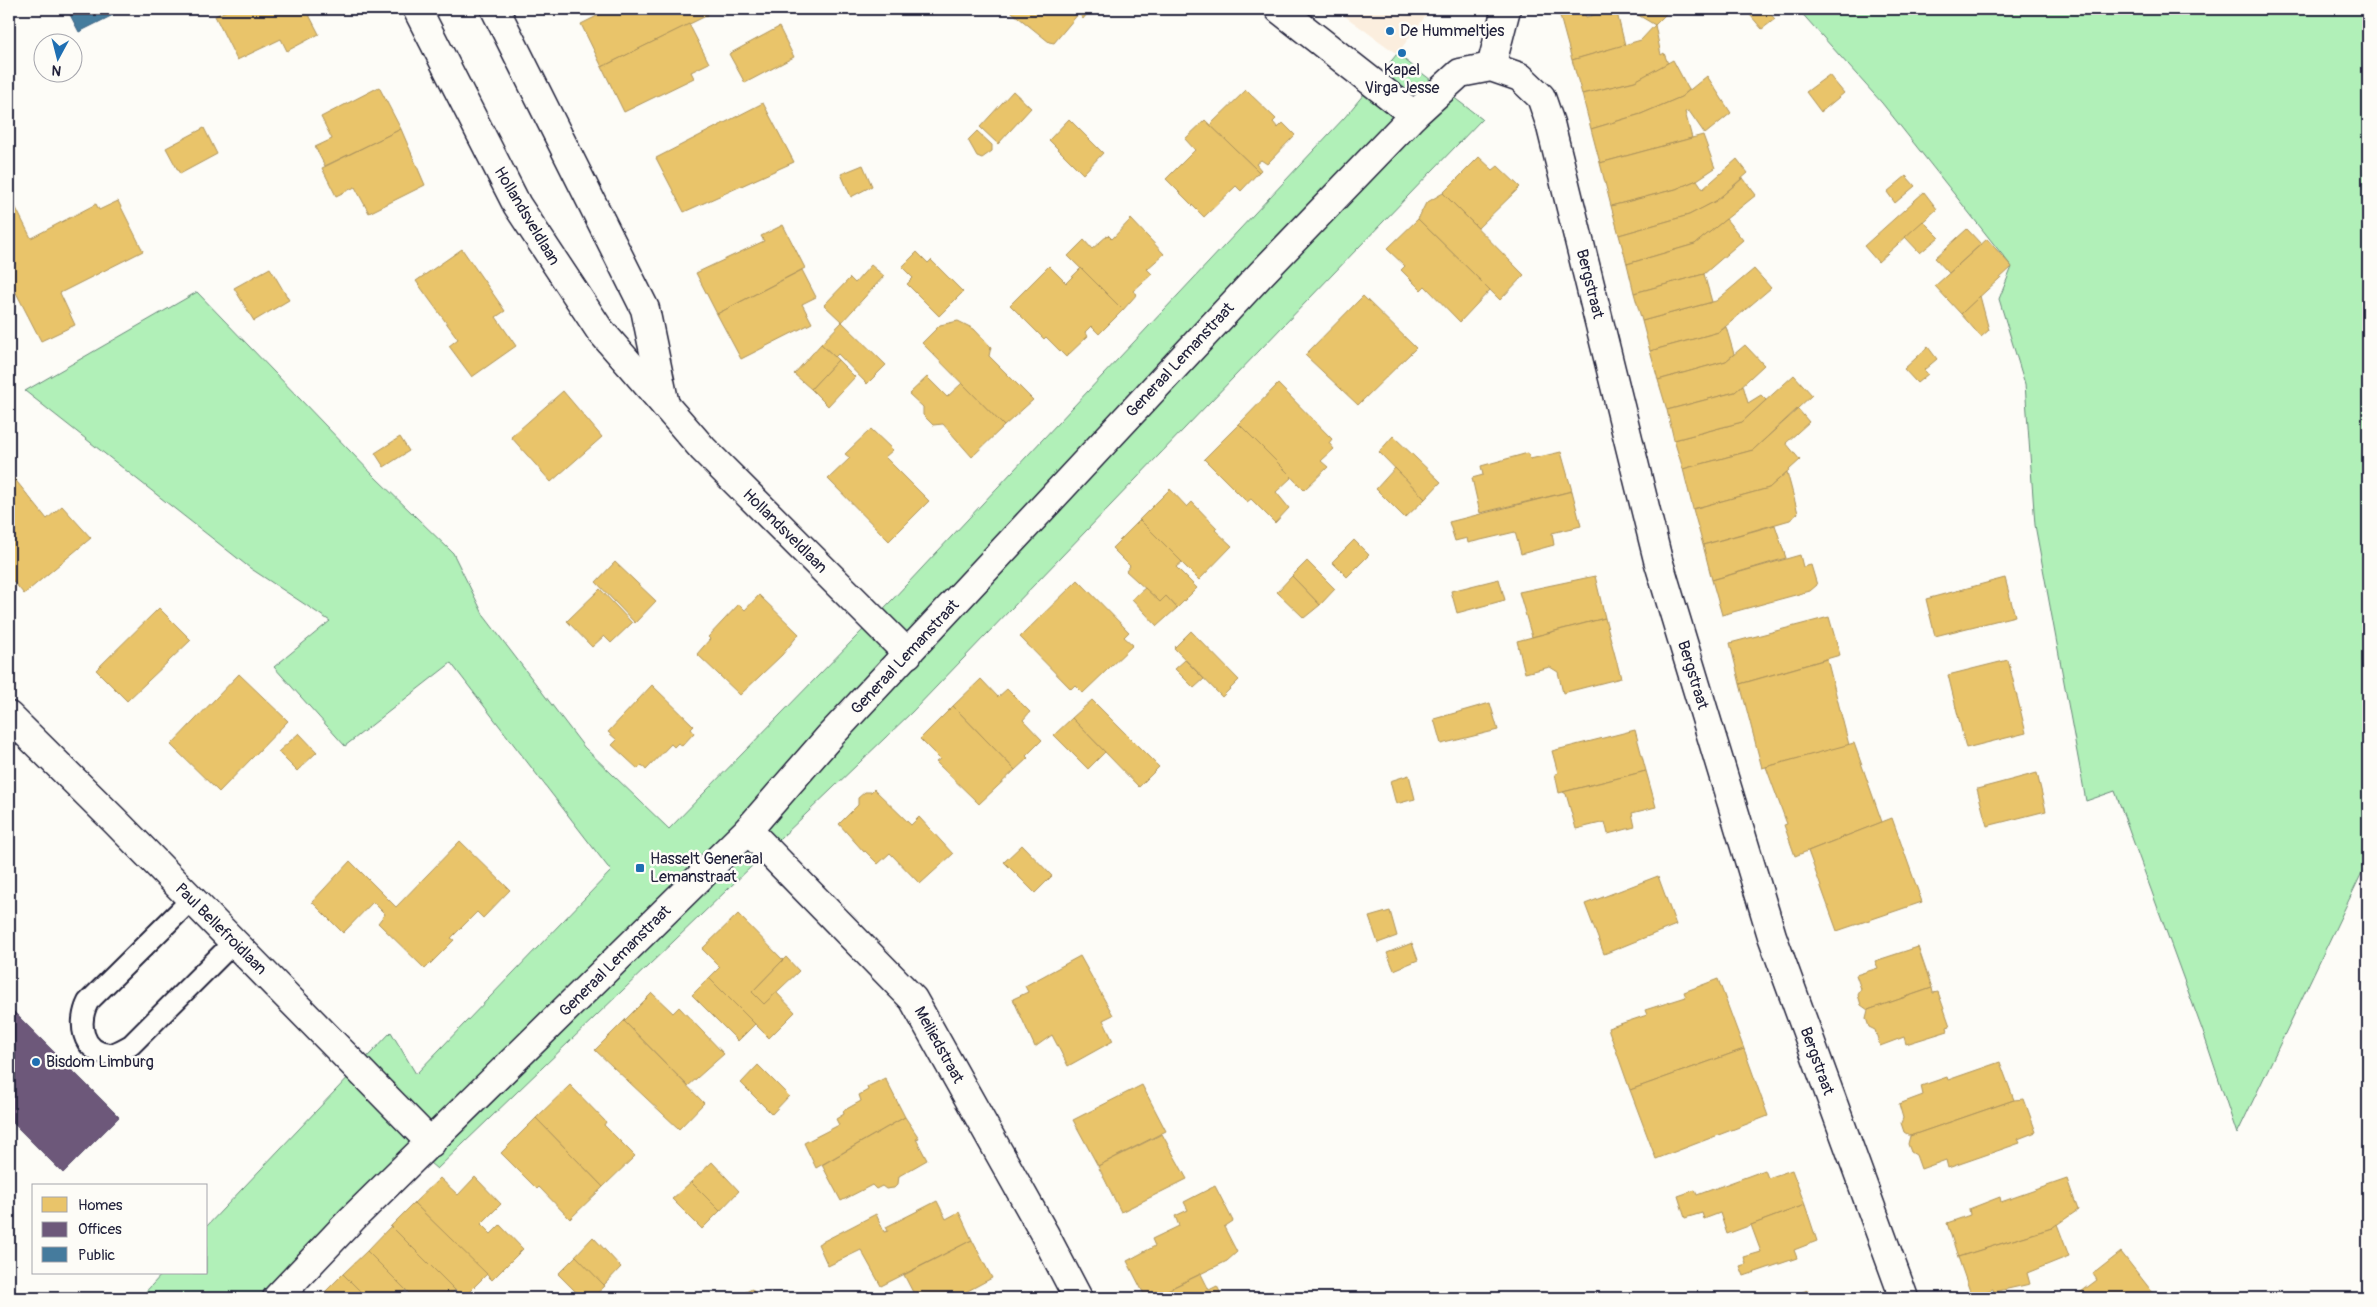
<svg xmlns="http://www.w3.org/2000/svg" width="2377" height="1307" font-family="Pangolin,sans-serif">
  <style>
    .built { fill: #fbeede }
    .green { fill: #b1f0b8; stroke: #6a897a }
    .homes { fill: #e9c46a; stroke: #ad935c }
    .offices { fill: #6d597a; stroke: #564867 }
    .public { fill: #457b9d; stroke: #3a6080 }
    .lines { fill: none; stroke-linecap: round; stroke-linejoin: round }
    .lane-casing { stroke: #22223b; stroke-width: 24 }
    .street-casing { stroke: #22223b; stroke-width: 31 }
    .lane { stroke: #fdfcf7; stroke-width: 20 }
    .street { stroke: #fdfcf7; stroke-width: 28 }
    .poi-dot { fill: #1f6fb2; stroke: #fdfcf7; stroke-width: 2 }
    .labels { text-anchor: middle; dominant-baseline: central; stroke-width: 5; stroke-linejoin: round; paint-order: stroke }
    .poi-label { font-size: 16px; fill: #22223b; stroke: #fdfcf7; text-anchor: start }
    .street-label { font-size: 16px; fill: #22223b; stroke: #fdfcf7 }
  </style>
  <rect width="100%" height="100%" fill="#fdfcf7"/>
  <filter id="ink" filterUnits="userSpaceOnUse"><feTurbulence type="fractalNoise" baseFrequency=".02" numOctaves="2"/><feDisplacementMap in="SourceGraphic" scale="10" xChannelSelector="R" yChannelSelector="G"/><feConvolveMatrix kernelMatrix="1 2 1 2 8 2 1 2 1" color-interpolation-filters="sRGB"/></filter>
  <g filter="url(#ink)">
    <polygon class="built" points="1335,9 1431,9 1397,54"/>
    <g class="green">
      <polygon points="1798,9 2368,9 2368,860 2237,1134 2203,1032 2115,791 2086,801 2035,525 2025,384 1999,299 2012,267 1882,103"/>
      <polygon points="1397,54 1482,119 912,712 437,1169 410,1146 260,1298 140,1298 163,1273 206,1273 206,1227 391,1032 416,1074 611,871 451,663 345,746 274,667 330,621 250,568 25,391 197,292 375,477 453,553 484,616 584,747 669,829 892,600 1345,117"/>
    </g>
    <g class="homes">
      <polygon points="230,9 306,9 319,34 287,51 281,39 237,60 215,16"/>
      <polygon points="611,9 704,9 708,15 602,67 581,24"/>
      <polygon points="1008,9 1091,9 1083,19 1079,13 1054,43 1049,42"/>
      <polygon points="1558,9 1584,9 1586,17 1616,9 1625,45 1572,60"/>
      <polygon points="1628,9 1671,9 1655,25"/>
      <polygon points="1745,9 1766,9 1775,19 1762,29"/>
      <polygon points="689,24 709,63 691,72 694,78 624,112 602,67"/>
      <polygon points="1655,25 1661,55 1664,53 1668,64 1635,81 1582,94 1572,60 1641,40"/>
      <polygon points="779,27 794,57 745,83 729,54"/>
      <polygon points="1673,60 1689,90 1681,97 1641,114 1591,129 1582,94 1635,81"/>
      <polygon points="1829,75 1844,93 1821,112 1806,92"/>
      <polygon points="1707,76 1731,113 1705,134 1689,111 1685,112 1692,138 1600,163 1591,129 1641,114 1681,97"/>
      <polygon points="379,87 401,129 325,166 315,147 332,139 321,117"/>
      <polygon points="1246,90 1276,119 1273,122 1278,128 1283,123 1295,135 1267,164 1261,160 1256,164 1261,170 1259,172 1210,125"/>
      <polygon points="1013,91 1031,108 998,144 980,127"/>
      <polygon points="763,103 794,162 684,212 656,158"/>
      <polygon points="1069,119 1103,153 1083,174 1049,140"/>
      <polygon points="1205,120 1259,172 1241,191 1236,186 1204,217 1166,179 1195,150 1185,139"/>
      <polygon points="204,128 217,154 180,174 166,148"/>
      <polygon points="401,129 425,185 369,213 355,187 336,196 322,168"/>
      <polygon points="977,131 992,145 992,151 982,158 977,156 968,140"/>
      <polygon points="1703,135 1715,168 1697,180 1676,189 1611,206 1600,163"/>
      <polygon points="1479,157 1493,170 1498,166 1520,187 1478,228 1443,193"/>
      <polygon points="1737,159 1748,173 1716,201 1689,215 1619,235 1611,206 1676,189 1697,180 1703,189"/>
      <polygon points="863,165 872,186 851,197 841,174"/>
      <polygon points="1906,176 1915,186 1895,203 1887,192"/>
      <polygon points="1743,178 1756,195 1695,244 1627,264 1619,235 1689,215 1716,201"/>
      <polygon points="1924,192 1937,209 1878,262 1864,246"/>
      <polygon points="1443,193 1524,275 1500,300 1418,219 1426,203"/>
      <polygon points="9,194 31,238 96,204 99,210 118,201 143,251 60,293 75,325 41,341 9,279"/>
      <polygon points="1131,219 1164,254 1147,269 1152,274 1133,291 1137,294 1123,310 1068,256 1084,240 1092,249 1108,235 1112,239"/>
      <polygon points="1418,219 1490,290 1460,322 1425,286 1421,290 1401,270 1405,266 1387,249"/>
      <polygon points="1726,219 1743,240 1704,274 1634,293 1627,264 1695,244"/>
      <polygon points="1923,221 1939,237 1920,253 1905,237"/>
      <polygon points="783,225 805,268 717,314 696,273 764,241 761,236"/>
      <polygon points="1967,229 1981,244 1949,273 1935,258"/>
      <polygon points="1987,239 2012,267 1961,314 1935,286"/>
      <polygon points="462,249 505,311 496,317 516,346 472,377 449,346 458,339 416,281"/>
      <polygon points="917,252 928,263 931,260 963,292 939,316 907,284 913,278 902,267"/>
      <polygon points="871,265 884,276 842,322 824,305 850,278 855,283"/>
      <polygon points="1049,266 1066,283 1081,268 1123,310 1099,334 1091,326 1085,332 1088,336 1066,357 1046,337 1044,339 1010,305"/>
      <polygon points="270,268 289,300 254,321 234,288"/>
      <polygon points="1754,269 1771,288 1719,332 1650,351 1642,321 1716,301"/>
      <polygon points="802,270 816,297 802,304 812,323 741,359 717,314"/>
      <polygon points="1704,274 1712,302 1642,321 1634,293"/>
      <polygon points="1363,296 1416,348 1358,405 1305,355"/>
      <polygon points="1980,296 1989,330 1981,337 1961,314"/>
      <polygon points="958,321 974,329 991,347 989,356 1033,400 1004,426 922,343 940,325"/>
      <polygon points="842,322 886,365 867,384 838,354 835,357 821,344"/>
      <polygon points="1726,327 1734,354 1726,361 1658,380 1650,351 1719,332"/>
      <polygon points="821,344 838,360 811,389 794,374"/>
      <polygon points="1745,345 1764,365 1735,392 1667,410 1658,380 1726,361"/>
      <polygon points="1928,347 1937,359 1924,370 1928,374 1917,383 1904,369"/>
      <polygon points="838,360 855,377 828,406 811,389"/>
      <polygon points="1794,375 1812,395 1753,450 1683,469 1674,440 1742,422"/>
      <polygon points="927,377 947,397 962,383 1004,426 972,457 943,424 933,425 923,415 923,407 909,394"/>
      <polygon points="1278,384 1332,439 1329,443 1334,449 1321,461 1328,467 1304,490 1239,424"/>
      <polygon points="1743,385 1748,403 1761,395 1766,400 1742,422 1674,440 1667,410 1735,392"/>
      <polygon points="563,391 602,437 551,482 511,437"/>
      <polygon points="1798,409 1809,422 1786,443 1800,460 1769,488 1693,509 1683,469 1753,450"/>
      <polygon points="1239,424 1292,477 1276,492 1289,508 1275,523 1251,499 1247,502 1204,459"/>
      <polygon points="871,429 893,450 885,457 929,501 889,541 828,479 850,458 845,454"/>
      <polygon points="1393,436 1441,482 1425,499 1379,452"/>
      <polygon points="400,437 409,451 384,467 375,453"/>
      <polygon points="1561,452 1572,491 1480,513 1472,478 1483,475 1481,466 1528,453 1530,459"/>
      <polygon points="1395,468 1425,499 1405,518 1376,489"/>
      <polygon points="9,472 47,519 62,506 91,538 24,594 9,576"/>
      <polygon points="1787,472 1798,513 1790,520 1703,545 1693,509 1769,488"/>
      <polygon points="1170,489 1187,507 1192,502 1217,528 1215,530 1232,546 1199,580 1139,520"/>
      <polygon points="1572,491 1581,526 1552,533 1554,545 1521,554 1515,532 1468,543 1467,538 1455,541 1449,522"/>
      <polygon points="1140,520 1182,562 1176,567 1197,588 1177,608 1166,596 1160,602 1126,571 1130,566 1112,548"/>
      <polygon points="1775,525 1786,558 1712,580 1703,545"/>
      <polygon points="1354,540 1369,555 1347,577 1332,562"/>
      <polygon points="1800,555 1803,567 1811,565 1817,585 1810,591 1722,615 1712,580"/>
      <polygon points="1307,561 1335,589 1320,605 1292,576"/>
      <polygon points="615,562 656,601 635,623 596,582"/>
      <polygon points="1292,576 1320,605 1304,618 1277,592"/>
      <polygon points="1595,576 1605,618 1532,637 1519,592"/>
      <polygon points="2005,578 2015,616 1935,636 1926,599"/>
      <polygon points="1499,579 1505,600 1457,613 1451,591"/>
      <polygon points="1078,580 1129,632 1124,637 1133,645 1083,693 1075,685 1071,689 1020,637"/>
      <polygon points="1145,588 1160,602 1166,596 1177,608 1157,626 1132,599"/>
      <polygon points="600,589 632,623 611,643 604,636 592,647 567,621"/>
      <polygon points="759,595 799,634 782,655 740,695 697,654 710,639 708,637 739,604 745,610"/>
      <polygon points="159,608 191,640 127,701 96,670"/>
      <polygon points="1829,617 1840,655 1740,684 1730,643"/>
      <polygon points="1605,618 1621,678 1563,693 1558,672 1550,667 1525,673 1517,641"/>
      <polygon points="1191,631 1239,680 1222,697 1174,648"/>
      <polygon points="1827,659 1849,745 1762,768 1740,684"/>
      <polygon points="1185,660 1204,679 1194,688 1175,669"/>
      <polygon points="2008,660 2026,733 1966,748 1948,675"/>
      <polygon points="239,674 288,721 219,792 171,745"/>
      <polygon points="981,679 998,697 1007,689 1030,712 1023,720 1042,740 1026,756 1028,758 1015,770 953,706"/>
      <polygon points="652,685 694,726 691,729 694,733 682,746 678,743 674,747 671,744 646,770 642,765 638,769 612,745 617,740 608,732"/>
      <polygon points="1092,700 1159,767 1139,787 1072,718"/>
      <polygon points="1490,703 1498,730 1441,744 1434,719"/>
      <polygon points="953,706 1015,770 979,804 936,762 940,759 920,739"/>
      <polygon points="1072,718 1105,752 1088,769 1054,735"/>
      <polygon points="1635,730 1646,771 1559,793 1555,774 1558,773 1552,751"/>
      <polygon points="299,733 317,752 297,771 278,752"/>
      <polygon points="1854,743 1882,822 1795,856 1784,825 1787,824 1766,767"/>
      <polygon points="1646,771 1656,807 1632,813 1635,827 1608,834 1605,822 1576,829 1566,794 1563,792"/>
      <polygon points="2037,773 2046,811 1987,826 1977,789"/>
      <polygon points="1409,775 1415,799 1396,804 1390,781"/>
      <polygon points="874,789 911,825 919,817 953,854 920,884 890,853 878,864 865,851 864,852 839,824 858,805 858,798 865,792 871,792"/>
      <polygon points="1892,818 1922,902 1837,931 1808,851"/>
      <polygon points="460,841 510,890 483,918 477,912 451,938 454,940 425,969 378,923 385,914 373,902 343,933 312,902 350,861 396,907"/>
      <polygon points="1022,845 1052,876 1035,893 1004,862"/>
      <polygon points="1658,876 1676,925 1604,954 1585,904"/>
      <polygon points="1390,911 1397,936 1378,943 1369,917"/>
      <polygon points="738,914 783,960 752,992 764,1004 776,992 795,1012 769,1038 709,978 720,967 702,949"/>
      <polygon points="1412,943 1418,960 1394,970 1387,953"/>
      <polygon points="1918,947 1932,988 1868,1010 1861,1005 1858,995 1861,989 1856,975 1878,968 1875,961"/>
      <polygon points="1080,956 1113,1015 1103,1020 1113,1041 1068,1066 1052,1035 1035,1047 1013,999 1028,992 1025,986"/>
      <polygon points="786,957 799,971 764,1004 752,992"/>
      <polygon points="709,978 755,1024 738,1041 692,995"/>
      <polygon points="1718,979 1744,1049 1630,1090 1608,1028 1647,1015 1645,1010 1686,997 1684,992"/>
      <polygon points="1932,988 1933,993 1938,992 1950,1026 1947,1027 1948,1031 1906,1044 1904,1037 1880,1046 1875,1030 1869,1027 1866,1018 1868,1010"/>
      <polygon points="652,993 673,1013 679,1007 724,1054 688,1086 624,1021"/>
      <polygon points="624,1021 704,1103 679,1129 595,1050"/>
      <polygon points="1744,1049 1768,1116 1656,1159 1630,1090"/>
      <polygon points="2000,1062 2014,1100 1910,1136 1904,1132 1901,1123 1903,1118 1899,1104 1923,1095 1921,1086 1947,1077 1948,1080"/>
      <polygon points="758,1065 789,1096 772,1114 741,1083"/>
      <polygon points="885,1078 905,1117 816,1168 804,1143 839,1125 836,1119 844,1114 843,1111 861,1101 859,1095 868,1090 867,1087"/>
      <polygon points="570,1085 606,1122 604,1125 635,1156 603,1187 536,1118"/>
      <polygon points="1142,1085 1166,1131 1098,1166 1073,1120"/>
      <polygon points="2024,1099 2036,1132 2018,1139 2020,1143 1948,1168 1946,1160 1921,1169 1916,1155 1911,1152 1908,1144 1910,1136 2014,1100"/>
      <polygon points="905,1117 919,1138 916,1139 927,1160 899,1176 898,1184 894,1188 886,1189 882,1186 876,1189 872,1185 841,1201 822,1165"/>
      <polygon points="536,1118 603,1187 570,1219 539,1187 537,1189 501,1153"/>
      <polygon points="1162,1134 1187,1179 1121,1212 1098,1166"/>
      <polygon points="712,1162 739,1191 720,1211 691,1182"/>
      <polygon points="1765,1170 1768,1178 1792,1170 1805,1205 1727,1234 1720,1213 1704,1219 1702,1213 1685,1218 1678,1196 1695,1190 1697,1195"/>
      <polygon points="475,1177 501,1204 481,1224 491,1234 500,1225 523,1249 492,1280 414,1203 440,1178 458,1195"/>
      <polygon points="2067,1179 2078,1210 2052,1228 1958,1257 1947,1223 1970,1215 1969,1209 2000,1197 2001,1202"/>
      <polygon points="691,1182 720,1211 702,1229 672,1199"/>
      <polygon points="1215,1186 1233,1221 1224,1227 1237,1252 1227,1261 1151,1298 1146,1298 1127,1261 1155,1246 1152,1239 1179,1226 1175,1216 1188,1210 1184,1202"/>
      <polygon points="937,1201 946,1219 959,1212 972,1240 881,1286 861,1250 828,1266 818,1244 876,1214 884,1232 888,1231 886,1227"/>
      <polygon points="414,1203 487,1274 463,1298 391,1226"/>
      <polygon points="1805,1205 1817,1241 1794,1250 1797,1258 1744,1276 1740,1266 1746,1264 1744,1257 1761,1252 1751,1225"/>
      <polygon points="2057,1224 2069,1256 2027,1273 2030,1284 1994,1292 1993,1289 1972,1297 1958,1257 2052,1228"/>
      <polygon points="391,1226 455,1290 447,1298 414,1298 367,1251"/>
      <polygon points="593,1237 621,1267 604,1285 575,1256"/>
      <polygon points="972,1240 992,1278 964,1293 967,1298 916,1298 904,1275"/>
      <polygon points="367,1251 406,1290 397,1298 367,1298 343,1274"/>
      <polygon points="2121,1252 2157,1298 2073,1298 2097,1280 2093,1274"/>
      <polygon points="576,1256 605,1286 592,1298 582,1298 558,1274"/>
      <polygon points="343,1274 367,1298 319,1298"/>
      <polygon points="1201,1274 1209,1290 1217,1286 1223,1298 1151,1298"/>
      <polygon points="752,1289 757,1298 737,1298 736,1297"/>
      <polygon points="1808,1290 1812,1298 1786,1298"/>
    </g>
    <polygon class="offices" points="9,1007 119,1117 63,1173 9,1119"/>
    <polygon class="public" points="67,9 125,9 79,32"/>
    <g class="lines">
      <defs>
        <path id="lane" d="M192,899L88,1002C78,1022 81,1052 109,1054C116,1054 125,1048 131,1045L234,942"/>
        <g id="street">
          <polyline points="417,9 517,205 599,329 703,449 908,654"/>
          <polyline points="495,9 645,309 665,405"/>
          <polyline points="1279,9 1414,115"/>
          <polyline points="1491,67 1506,9"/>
          <polyline points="9,716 115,821 431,1143"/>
          <polyline points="748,830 913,999 1044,1233 1078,1298"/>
          <polyline points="277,1298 352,1219 748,830 830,736 1261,274 1414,115 1460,73 1491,67 1520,77 1541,97 1550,123 1658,560 1772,936 1904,1298"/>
        </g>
      </defs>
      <use href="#lane" class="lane-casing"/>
      <use href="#street" class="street-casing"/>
      <use href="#lane" class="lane"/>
      <use href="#street" class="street"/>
    </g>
  </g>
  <g class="poi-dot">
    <circle cx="1390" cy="31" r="5"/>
    <circle cx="1402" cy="53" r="5"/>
    <rect x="635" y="863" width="10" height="10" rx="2.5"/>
    <circle cx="36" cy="1062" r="5"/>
  </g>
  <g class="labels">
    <g class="poi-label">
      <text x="1400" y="31">De Hummeltjes</text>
      <text x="1402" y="70" text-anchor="middle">Kapel<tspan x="1402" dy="18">Virga Jesse</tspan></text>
      <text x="650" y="859">Hasselt Generaal<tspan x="650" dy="18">Lemanstraat</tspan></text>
      <text x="46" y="1062">Bisdom Limburg</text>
    </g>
    <g class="street-label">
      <text transform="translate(527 216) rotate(59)">Hollandsveldlaan</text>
      <text transform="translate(1590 284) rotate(76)">Bergstraat</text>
      <text transform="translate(1180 360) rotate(-47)">Generaal Lemanstraat</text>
      <text transform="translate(785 531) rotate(45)">Hollandsveldlaan</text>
      <text transform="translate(905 657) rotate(-47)">Generaal Lemanstraat</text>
      <text transform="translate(1693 675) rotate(73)">Bergstraat</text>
      <text transform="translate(221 929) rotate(45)">Paul Bellefroidlaan</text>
      <text transform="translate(615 961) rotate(-45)">Generaal Lemanstraat</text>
      <text transform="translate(939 1045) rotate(61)">Meiliedstraat</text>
      <text transform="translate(1817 1061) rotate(70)">Bergstraat</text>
    </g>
  </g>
  <rect width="2377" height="1307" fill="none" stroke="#fdfcf7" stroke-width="30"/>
  <rect x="15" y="15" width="2347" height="1277" fill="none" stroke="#22223b" stroke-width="2" filter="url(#ink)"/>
  <rect x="32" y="1184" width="175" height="90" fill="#fdfcf7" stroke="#a5a5ac"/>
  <rect x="42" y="1197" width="25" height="15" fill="#e9c46a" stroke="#a5a5ac"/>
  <text x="78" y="1210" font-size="15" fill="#22223b">Homes</text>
  <rect x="42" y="1222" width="25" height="15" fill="#6d597a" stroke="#a5a5ac"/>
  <text x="78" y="1234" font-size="15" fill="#22223b">Offices</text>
  <rect x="42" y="1247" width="25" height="15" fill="#457b9d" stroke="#a5a5ac"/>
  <text x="78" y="1260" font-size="15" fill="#22223b">Public</text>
  <g transform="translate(58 58) rotate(187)"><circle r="24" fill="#fdfcf7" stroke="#a5a5ac"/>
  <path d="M0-4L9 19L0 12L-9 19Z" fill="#1f6fb2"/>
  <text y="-8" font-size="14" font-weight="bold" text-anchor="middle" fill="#22223b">N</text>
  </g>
</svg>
